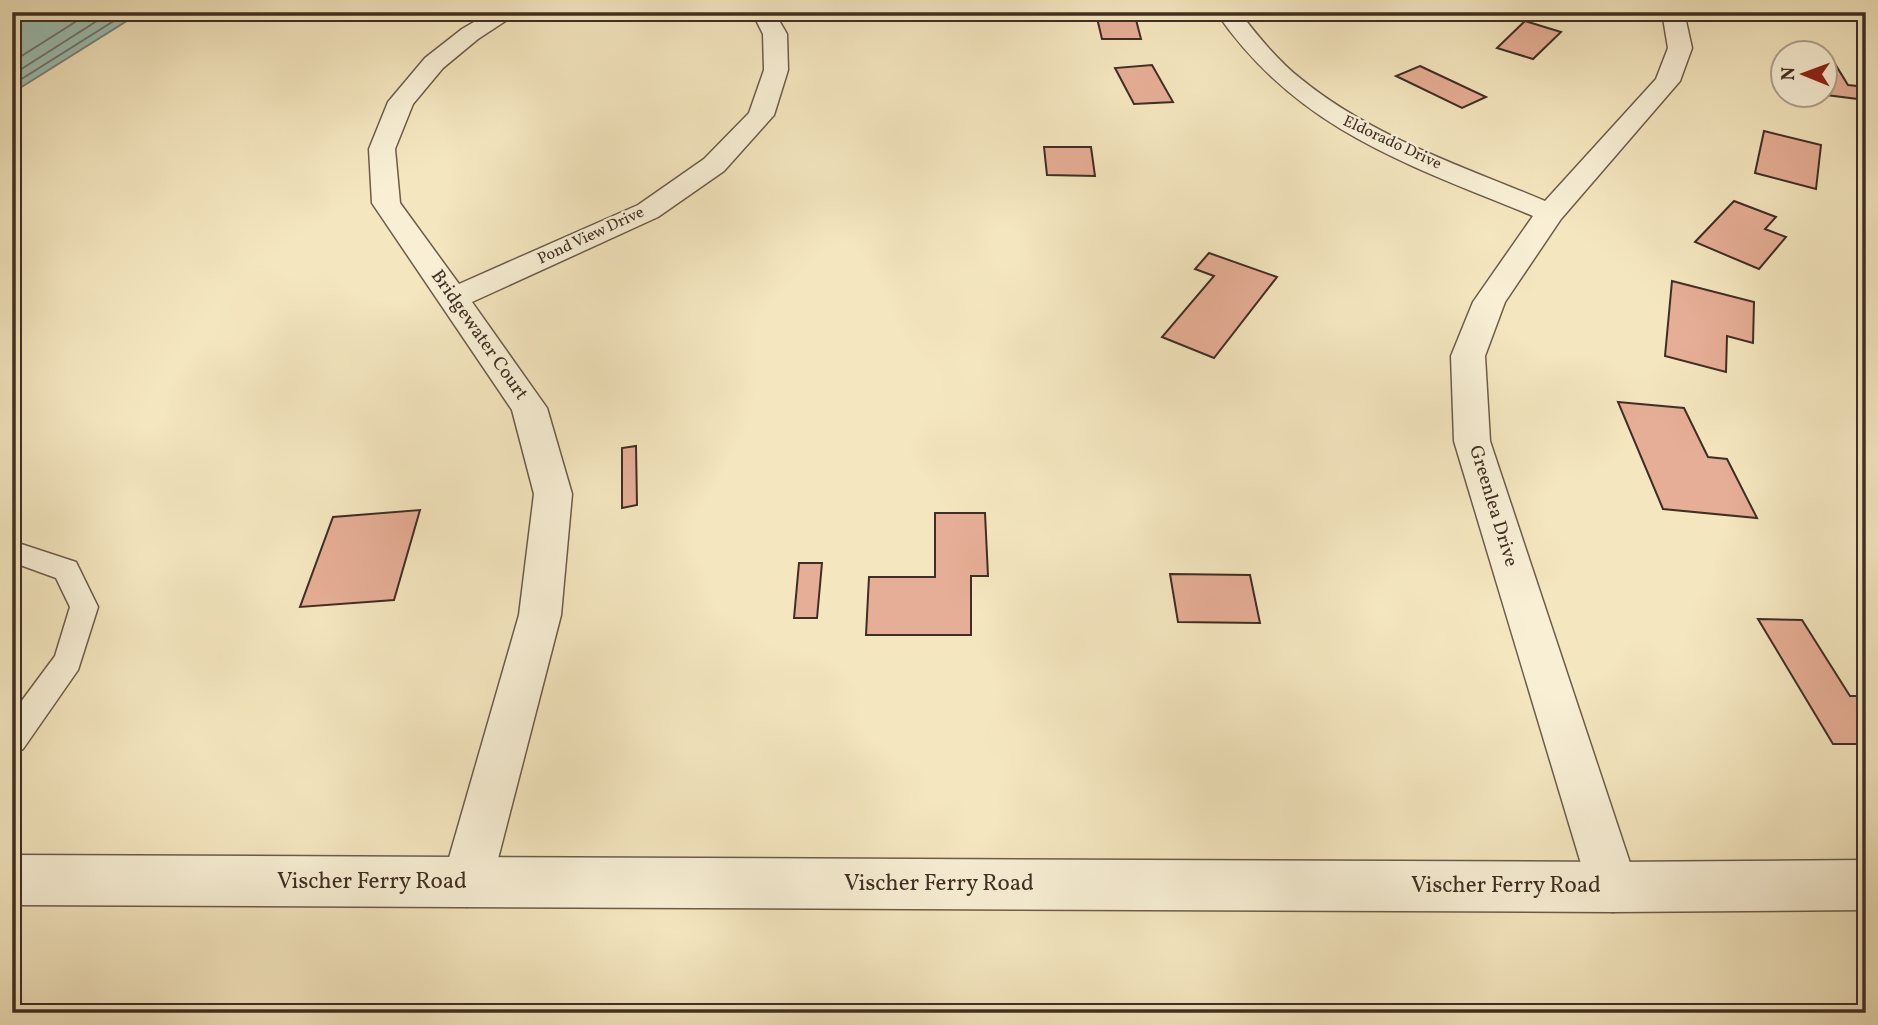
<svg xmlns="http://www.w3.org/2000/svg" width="1878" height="1025" font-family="Vollkorn,serif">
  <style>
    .water { fill: #9cbfb5; stroke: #77857b; stroke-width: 2 }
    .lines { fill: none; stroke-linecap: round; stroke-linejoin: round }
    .shore { stroke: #6e766c; stroke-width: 2 }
    .building { fill: #e6ae96; stroke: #3f2e23; stroke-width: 2 }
    .service-casing { stroke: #6c5c4a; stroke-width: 3 }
    .minor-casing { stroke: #6c5c4a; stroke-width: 3 }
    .tertiary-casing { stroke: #6c5c4a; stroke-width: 3 }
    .service { fill: #f8efd5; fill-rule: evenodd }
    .minor { fill: #f8efd5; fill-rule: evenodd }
    .tertiary { fill: #f8efd5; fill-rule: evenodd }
    .labels { text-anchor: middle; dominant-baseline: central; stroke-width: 5; stroke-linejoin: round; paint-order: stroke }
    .far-street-label { font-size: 16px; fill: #3f2e23; stroke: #f8efd5 }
    .street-label { font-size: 19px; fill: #3f2e23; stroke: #f8efd5 }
    .near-street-label { font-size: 23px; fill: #3f2e23; stroke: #f8efd5 }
  </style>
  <rect width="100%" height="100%" fill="#f4e6bf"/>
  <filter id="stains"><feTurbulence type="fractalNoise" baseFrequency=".00286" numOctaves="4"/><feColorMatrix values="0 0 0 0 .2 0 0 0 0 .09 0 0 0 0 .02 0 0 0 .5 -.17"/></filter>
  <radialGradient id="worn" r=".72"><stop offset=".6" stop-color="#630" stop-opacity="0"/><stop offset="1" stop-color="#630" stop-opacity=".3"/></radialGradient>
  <polygon class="water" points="28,12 141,12 12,93 12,22"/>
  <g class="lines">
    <g class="shore">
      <polyline points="12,62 91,12"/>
      <polyline points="12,75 111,12"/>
      <polyline points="12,85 128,12"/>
    </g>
  </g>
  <g class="building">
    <polygon points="1073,12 1134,12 1141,39 1102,39 1097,18 1074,18"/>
    <polygon points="1327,12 1364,12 1367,16 1330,17"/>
    <polygon points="1785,12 1821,12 1830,18 1797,20"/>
    <polygon points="1525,21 1561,32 1533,59 1497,48"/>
    <polygon points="1826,58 1832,59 1848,85 1866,87 1866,100 1818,94 1826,94"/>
    <polygon points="1152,65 1173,102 1134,104 1115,68"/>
    <polygon points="1420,66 1486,97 1462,108 1396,76"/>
    <polygon points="1764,131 1821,145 1816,189 1755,173"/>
    <polygon points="1044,147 1091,147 1095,176 1047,175"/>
    <polygon points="1734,201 1776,217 1765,229 1786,237 1759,269 1695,242"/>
    <polygon points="1209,253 1277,277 1214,358 1162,337 1214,276 1195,269"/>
    <polygon points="1672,281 1754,302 1753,343 1727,336 1726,372 1665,356"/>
    <polygon points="1618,402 1684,408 1708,457 1727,459 1757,518 1663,509"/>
    <polygon points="636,446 637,505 622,508 622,448"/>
    <polygon points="420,510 394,600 300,607 333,517"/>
    <polygon points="935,513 985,513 988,576 971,576 971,635 866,635 869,577 935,577"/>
    <polygon points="799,563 822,563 817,618 794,618"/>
    <polygon points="1170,574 1250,575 1260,623 1178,622"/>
    <polygon points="1758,619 1802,620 1850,696 1866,696 1866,744 1833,744"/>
  </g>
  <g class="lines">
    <defs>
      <g id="service">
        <polygon points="471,12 491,12 502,20 500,23 488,23"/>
        <polygon points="12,541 76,562 98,607 78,670 23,749 12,753 12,714 55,656 70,607 56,578 12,562"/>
      </g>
      <g id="minor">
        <polygon points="491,12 519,12 478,39 443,68 413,104 395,149 400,203 459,284 638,205 704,159 749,113 764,70 763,34 752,12 774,12 787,34 788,70 774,115 724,171 658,217 472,302 547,408 572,494 561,615 492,882 485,899 467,907 449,899 442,882 519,615 534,494 512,410 372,203 369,149 388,102 425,58 462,29"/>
        <path d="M1216,12H1239C1258,36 1277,60 1301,79C1372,137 1462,166 1545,201L1656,79L1668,48L1662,12H1684L1692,48L1680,81L1561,219L1505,302L1485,356L1490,441L1638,887L1631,905L1613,912L1595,905L1588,887L1454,441L1451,356L1473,302L1533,216C1407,164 1297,130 1216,12Z"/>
      </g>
      <polygon id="tertiary" points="12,855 1613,862 1866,860 1866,910 1613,912 12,905"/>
    </defs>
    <use href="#service" class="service-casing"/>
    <use href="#minor" class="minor-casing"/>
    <use href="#tertiary" class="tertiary-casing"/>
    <use href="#service" class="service"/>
    <use href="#minor" class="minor"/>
    <use href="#tertiary" class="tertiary"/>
  </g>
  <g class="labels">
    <g class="far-street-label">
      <text transform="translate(1392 143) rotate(25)">Eldorado Drive</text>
      <text transform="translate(591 236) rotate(-25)">Pond View Drive</text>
    </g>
    <g class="street-label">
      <text transform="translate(479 335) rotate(55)">Bridgewater Court</text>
      <text transform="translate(1493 506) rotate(73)">Greenlea Drive</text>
    </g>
    <g class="near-street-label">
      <text x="372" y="882">Vischer Ferry Road</text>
      <text x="939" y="884">Vischer Ferry Road</text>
      <text x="1506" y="886">Vischer Ferry Road</text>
    </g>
  </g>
  <rect width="1878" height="1025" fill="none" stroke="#f4e6bf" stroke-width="42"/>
  <rect x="14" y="14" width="1850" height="997" fill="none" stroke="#3f2e23" stroke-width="3.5"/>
  <rect x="21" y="21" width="1836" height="983" fill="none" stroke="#3f2e23" stroke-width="2"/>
  <g transform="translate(1804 74) rotate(271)"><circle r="33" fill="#f8efd5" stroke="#aea28e" stroke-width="2"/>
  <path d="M0-5L12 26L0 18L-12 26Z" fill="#8f2418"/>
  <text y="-10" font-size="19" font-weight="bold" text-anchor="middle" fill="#3f2e23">N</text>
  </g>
  <rect width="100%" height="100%" filter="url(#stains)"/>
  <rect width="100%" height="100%" fill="url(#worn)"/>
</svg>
